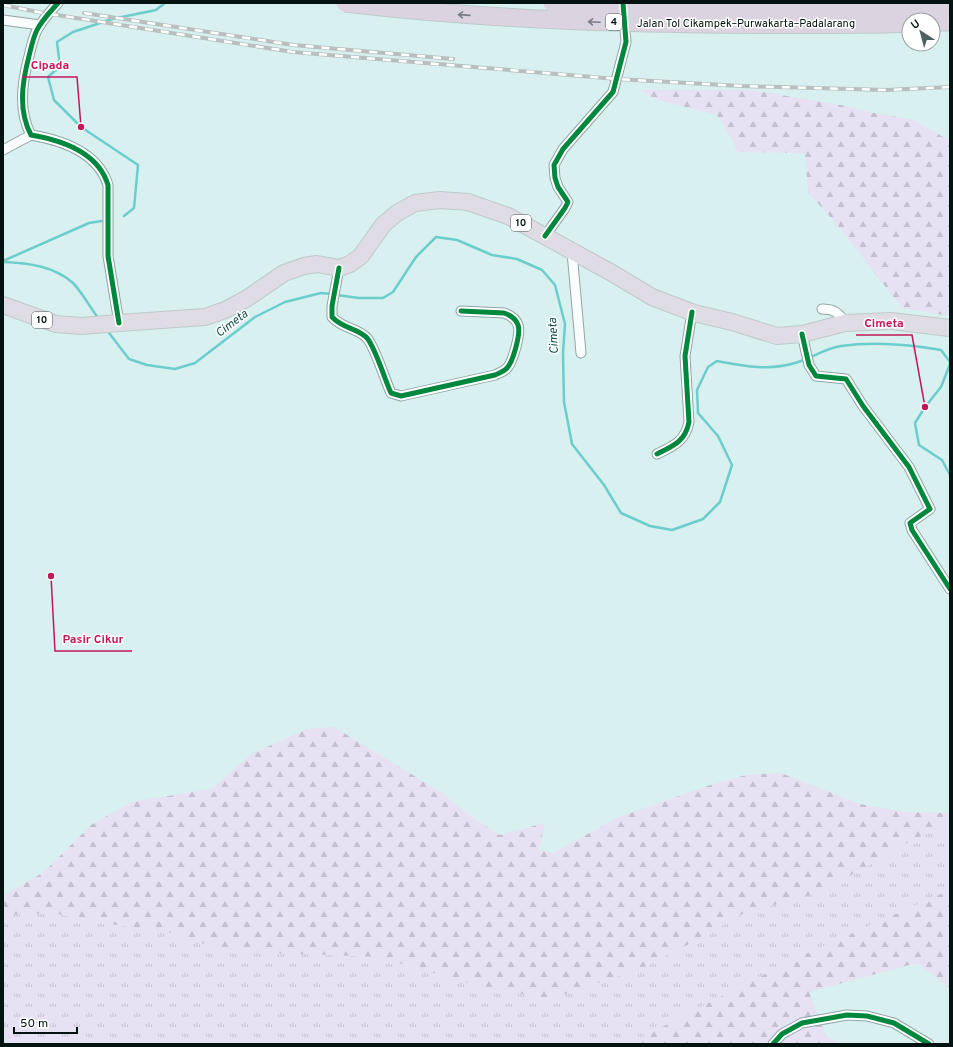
<svg xmlns="http://www.w3.org/2000/svg" width="953" height="1047" font-family="Overpass,sans-serif">
  <style>
    .grass { fill: url(#grass-tufts) }
    .forest { fill: url(#forest-firs) }
    .lines { fill: none; stroke-linecap: round; stroke-linejoin: round }
    .stream { stroke: #6ccecc; stroke-width: 2.5 }
    .minor-casing { stroke: #92a5a4; stroke-width: 11 }
    .trunk-casing { stroke: #becaca; stroke-width: 18 }
    .motorway-casing { stroke: #becaca; stroke-width: 19 }
    .minor { stroke: #f9fdfd; stroke-width: 9 }
    .trunk { stroke: #e0dce6; stroke-width: 16 }
    .motorway { stroke: #dbd4e0; stroke-width: 17 }
    .rail-casing { stroke: #b8bfbe; stroke-width: 4 }
    .rail { stroke: #fff; stroke-width: 2.5; stroke-dasharray: 8; stroke-linecap: butt }
    .motorway-bridge-casing { stroke: #becaca; stroke-width: 19; stroke-linecap: butt }
    .motorway-bridge { stroke: #dbd4e0; stroke-width: 17 }
    .cycleway-casing { stroke: #fff; stroke-width: 8 }
    .cycleway { stroke: #00873e; stroke-width: 5 }
    .oneway { stroke: #7a7d83 }
    .labels { text-anchor: middle; dominant-baseline: central; stroke-width: 3; stroke-linejoin: round; paint-order: stroke }
    .shield { fill: #fff; stroke: #4f5a59; stroke-width: 1 }
    .shield-label { font-size: 10px; font-weight: bold; fill: #031312 }
    .street-label { font-size: 11px; fill: #031312; stroke: #fff }
    .water-label { font-size: 12px; font-style: italic; fill: #184f4d; stroke: #fff }
    .leader { fill: none; stroke: #c2185b; stroke-width: 1.5 }
    .callout-dot { fill: #c2185b; stroke: #fff; stroke-width: 1.5 }
    .callout-label { font-size: 12px; text-anchor: middle; font-weight: bold; fill: #c2185b; stroke: #fff; stroke-width: 3; stroke-linejoin: round; paint-order: stroke }
  </style>
  <defs>
    <pattern id="grass-tufts" width="24" height="20" patternUnits="userSpaceOnUse"><rect width="24" height="20" fill="#e7e1f4"/><path d="M3 7l-1-3M5 7V3M7 7l1-3M15 17l-1-3M17 17v-4M19 17l1-3" fill="none" stroke="#c4c0d0"/></pattern>
    <pattern id="forest-firs" width="22" height="20" patternUnits="userSpaceOnUse"><rect width="22" height="20" fill="#e7e1f4"/><path d="M5 1l3.5 6h-7zM16 11l3.5 6h-7z" fill="#c4c0d0"/></pattern>
  </defs>
  <rect width="100%" height="100%" fill="#d8f0ef"/>
  <polygon class="grass" points="950,824 950,890 794,959 629,1044 3,1044 3,915 53,913 103,923 171,933 226,951 378,957 479,986 640,969 689,944 746,912 820,893 914,839"/>
  <g class="forest">
    <polygon points="639,90 752,90 846,106 869,112 914,120 950,141 950,316 902,308 839,227 808,192 805,153 737,152 732,139 717,115 658,100"/>
    <polygon points="334,727 439,791 478,821 500,835 545,823 539,850 553,853 619,817 710,785 746,775 781,773 860,804 906,812 950,813 950,824 914,839 820,893 746,912 689,944 640,969 550,999 479,986 378,957 226,951 171,933 103,923 53,913 3,915 3,896 44,872 91,825 131,802 211,789 252,754 306,729"/>
    <polygon points="950,890 950,988 917,963 809,992 827,1037 843,1044 629,1044 794,959"/>
  </g>
  <g class="lines">
    <g class="stream">
      <polyline points="124,216 134,208 138,165 81,127 54,100 48,77 60,66 57,42 73,32 112,19 156,10 165,3"/>
      <polyline points="3,261 89,223 102,221"/>
      <path d="M3,262C28,263 54,266 73,283C82,292 91,309 99,319"/>
      <path d="M337,295L359,298H383L393,292L416,257L436,237L457,240L492,255L517,259L542,270L555,285L565,324L563,353L564,402L572,444L604,485L621,513L650,526L672,530L703,519L720,502L732,465L718,436L698,413L697,390L708,367L717,361C744,366 769,371 795,363C811,359 825,348 841,346C875,341 907,344 941,350L950,362"/>
      <polyline points="106,329 129,359 147,365 175,369 195,363 255,317 285,302 321,293 332,294"/>
      <polyline points="950,364 941,387 925,407 915,423 919,445 942,460 950,475"/>
    </g>
    <defs>
      <g id="minor">
        <path d="M58,3C51,11 42,20 37,30C33,38 31,48 29,56C22,83 18,110 31,135C61,140 98,152 108,185V256L119,323"/>
        <polyline points="3,20 40,25"/>
        <polyline points="3,150 31,135"/>
        <polyline points="545,236 565,208 568,202 558,187 555,178 554,165 563,149 613,92 626,42 624,19"/>
        <polyline points="572,252 581,353"/>
        <path d="M339,268L332,306V317C343,329 358,328 367,338C375,347 385,380 391,393L401,396L495,375C499,373 503,372 506,369C513,363 521,333 518,325C516,319 510,315 504,313L461,311"/>
        <path d="M822,309C833,309 839,312 845,323"/>
        <polyline points="802,334 809,365 816,376 846,379 863,406 909,467 930,509 910,523 912,530 950,589"/>
        <path d="M657,454C673,446 685,442 689,422L685,356L692,312"/>
        <polyline points="773,1044 782,1034 802,1023 847,1015 867,1016 894,1023 929,1044"/>
      </g>
      <polyline id="trunk" points="3,305 56,324 82,326 119,323 205,317 225,310 246,299 284,273 304,266 317,264 339,268 350,264 361,256 383,225 397,213 415,203 440,200 468,202 508,216 612,273 652,297 694,313 732,322 777,336 802,334 845,323 891,321 950,328"/>
      <g id="motorway">
        <polyline points="882,8 950,5"/>
        <polyline points="933,22 950,22"/>
        <polyline points="885,24 909,23"/>
      </g>
    </defs>
    <use href="#minor" class="minor-casing"/>
    <use href="#trunk" class="trunk-casing"/>
    <use href="#motorway" class="motorway-casing"/>
    <use href="#minor" class="minor"/>
    <use href="#trunk" class="trunk"/>
    <use href="#motorway" class="motorway"/>
    <defs>
      <g id="rail">
        <polyline points="3,5 38,12 293,52 617,79 741,86 886,90 950,87"/>
        <polyline points="84,13 293,45 453,59"/>
      </g>
    </defs>
    <use href="#rail" class="rail-casing"/>
    <use href="#rail" class="rail"/>
    <defs>
      <g id="motorway-bridge">
        <path d="M345,3C524,24 704,26 885,24"/>
        <polyline points="552,3 649,8 765,9 882,8"/>
      </g>
    </defs>
    <use href="#motorway-bridge" class="motorway-bridge-casing"/>
    <use href="#motorway-bridge" class="motorway-bridge"/>
    <defs>
      <g id="cycleway">
        <path d="M58,3C51,11 42,20 37,30C33,38 31,48 29,56C22,83 18,110 31,135C61,140 98,152 108,185V256L119,323"/>
        <polyline points="545,236 565,208 568,202 558,187 555,178 554,165 563,149 613,92 626,42 623,3"/>
        <path d="M339,268L332,306V317C343,329 358,328 367,338C375,347 385,380 391,393L401,396L495,375C499,373 503,372 506,369C513,363 521,333 518,325C516,319 510,315 504,313L461,311"/>
        <polyline points="802,334 809,365 816,376 846,379 863,406 909,467 930,509 910,523 912,530 950,589"/>
        <path d="M657,454C673,446 685,442 689,422L685,356L692,312"/>
        <polyline points="773,1044 782,1034 802,1023 847,1015 867,1016 894,1023 929,1044"/>
      </g>
    </defs>
    <use href="#cycleway" class="cycleway-casing"/>
    <use href="#cycleway" class="cycleway"/>
  </g>
  <defs><path id="oneway-shaft" d="M-6 0H5M1.5-3L5.5 0L1.5 3" fill="none" stroke-width="1.6" stroke-linecap="round" stroke-linejoin="round"/></defs>
  <g class="oneway">
    <use href="#oneway-shaft" transform="translate(464 15) rotate(-176)"/>
    <use href="#oneway-shaft" transform="translate(594 22) rotate(-177)"/>
  </g>
  <g class="labels">
    <g class="shield">
      <rect x="606" y="14" width="16" height="16" rx="3"/>
      <rect x="511" y="215" width="20" height="16" rx="3"/>
      <rect x="32" y="312" width="20" height="16" rx="3"/>
    </g>
    <g class="shield-label">
      <text x="614" y="22">4</text>
      <text x="521" y="223">10</text>
      <text x="42" y="320">10</text>
    </g>
    <g class="street-label">
      <text x="746" y="24">Jalan Tol Cikampek–Purwakarta–Padalarang</text>
    </g>
    <g class="water-label">
      <text transform="translate(232 324) rotate(-37)">Cimeta</text>
      <text transform="translate(554 336) rotate(-93)">Cimeta</text>
    </g>
  </g>
  <path class="leader" d="M81 127L77 77H22M925 407L912 335H856M51 576L55 651H132"/>
  <g class="callout-dot">
    <circle cx="81" cy="127" r="4"/>
    <circle cx="925" cy="407" r="4"/>
    <circle cx="51" cy="576" r="4"/>
  </g>
  <g class="callout-label">
    <text x="50" y="69">Cipada</text>
    <text x="884" y="327">Cimeta</text>
    <text x="93" y="643">Pasir Cikur</text>
  </g>
  <rect width="953" height="1047" fill="none" stroke="#031312" stroke-width="8"/>
  <g transform="translate(921 32) rotate(324)"><circle r="19" fill="#ffffff" stroke="#9aa1a0"/>
  <path d="M0-3L7 15L0 10L-7 15Z" fill="#4e605f"/>
  <text y="-6" font-size="11" font-weight="bold" text-anchor="middle" fill="#031312">U</text>
  </g>
  <path d="M14 1027v6h63v-6" fill="none" stroke="#031312" stroke-width="2"/>
  <text x="20" y="1027" font-size="12" fill="#031312" stroke="#ffffff" stroke-width="3" paint-order="stroke">50 m</text>
</svg>
